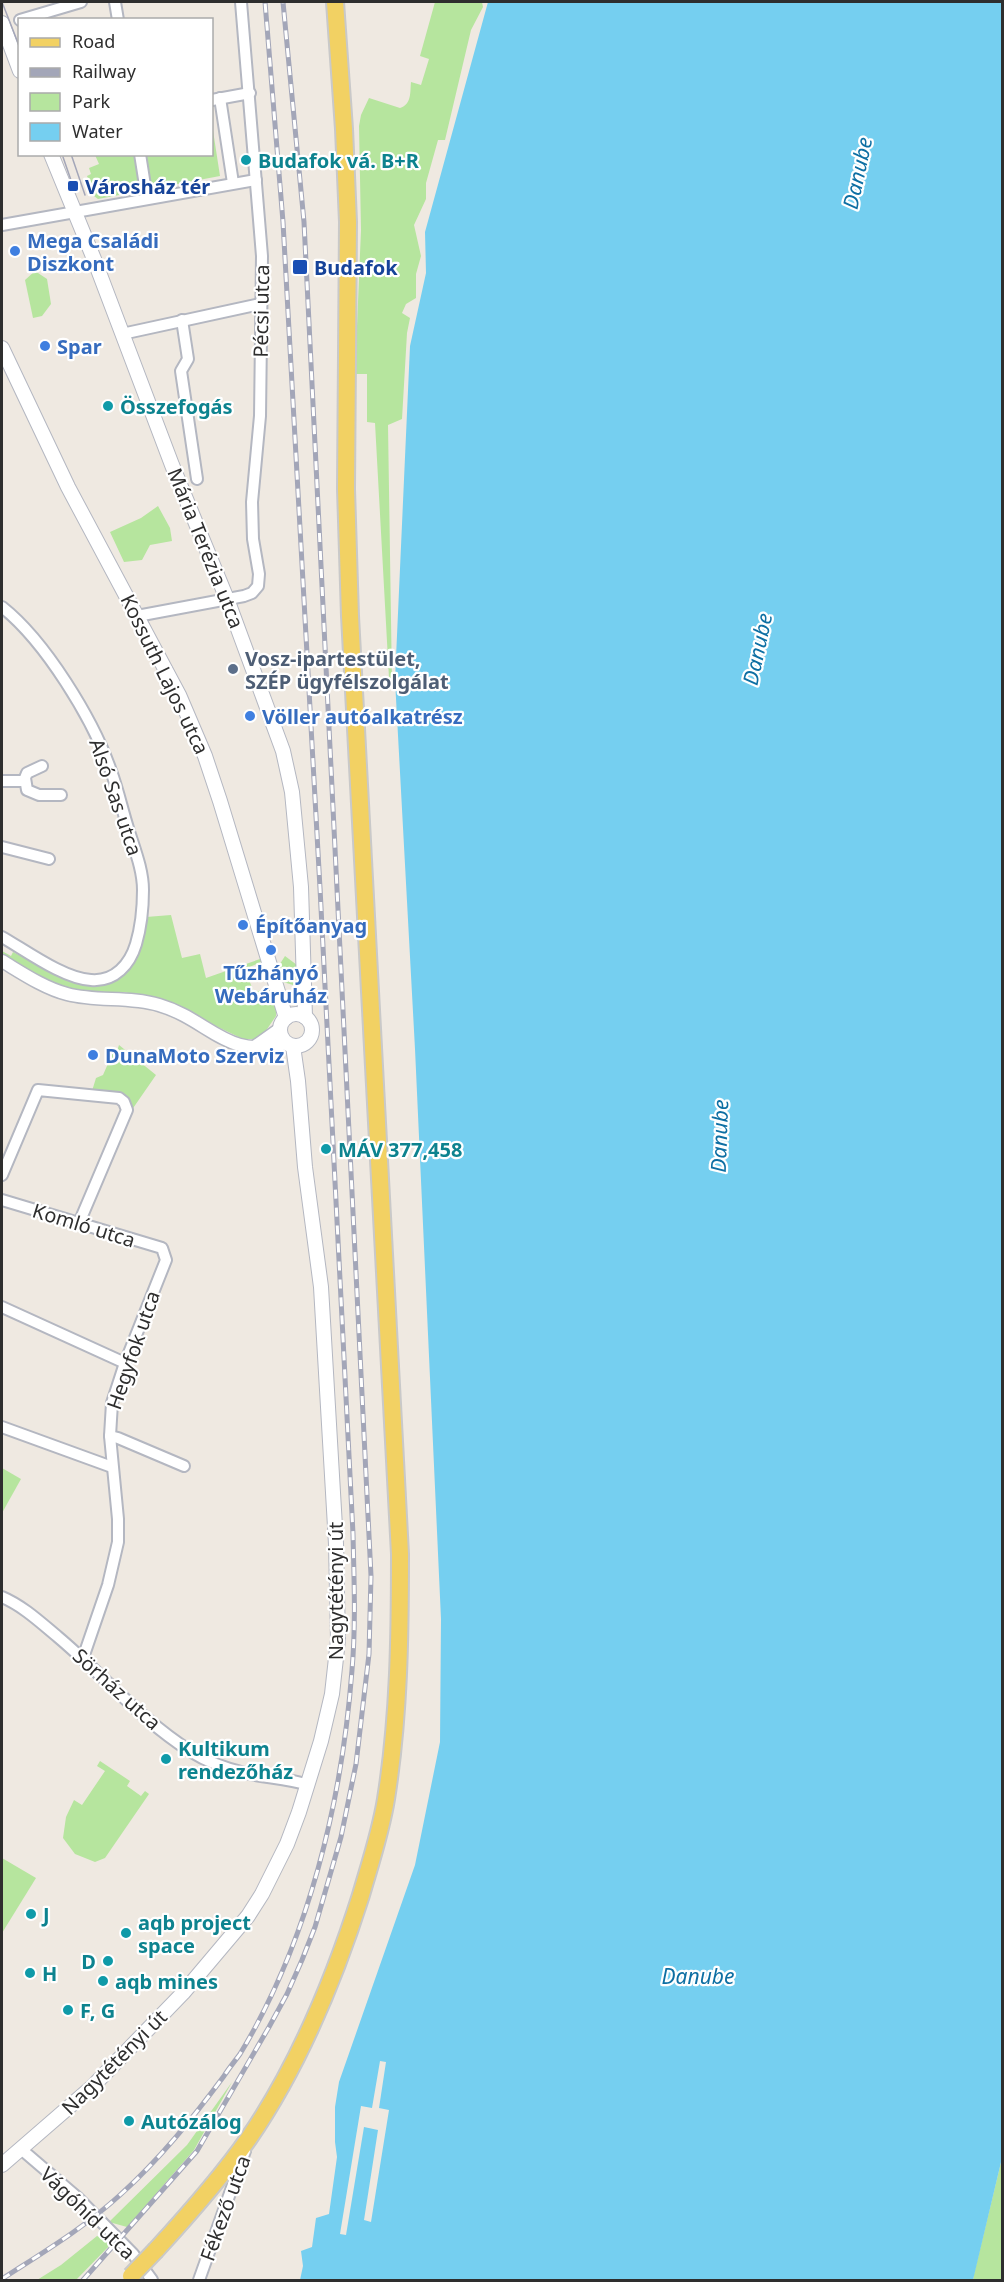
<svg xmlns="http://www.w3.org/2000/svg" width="1004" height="2282" font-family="'Noto Sans',sans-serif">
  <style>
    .green { fill: #b6e59e }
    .water { fill: #75cff0 }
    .pier { fill: #efe9e1 }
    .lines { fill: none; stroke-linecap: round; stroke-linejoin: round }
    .minor-casing { stroke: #b4b7c1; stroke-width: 14 }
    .tertiary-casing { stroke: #b4b7c1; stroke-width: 15 }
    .secondary-casing { stroke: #b4b7c1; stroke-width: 16 }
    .primary-casing { stroke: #c9c9c9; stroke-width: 20 }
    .minor { stroke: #fff; stroke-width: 10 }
    .tertiary { stroke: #fff; stroke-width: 12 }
    .secondary { stroke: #fff; stroke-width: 14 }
    .primary { stroke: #f2d163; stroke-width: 16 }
    .tram { stroke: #a3a6b8; stroke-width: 1.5 }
    .rail-casing { stroke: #a3a6b8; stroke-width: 5 }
    .rail { stroke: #fff; stroke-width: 3; stroke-dasharray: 9; stroke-linecap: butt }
    .primary-bridge-casing { stroke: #c9c9c9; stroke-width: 20; stroke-linecap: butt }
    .primary-bridge { stroke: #f2d163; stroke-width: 16 }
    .culture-dot { fill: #0f9aa8; stroke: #fff; stroke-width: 2 }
    .transit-dot { fill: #1a4fb4; stroke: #fff; stroke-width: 2 }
    .shop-dot { fill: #3f7fe0; stroke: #fff; stroke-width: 2 }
    .service-dot { fill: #5c6f8a; stroke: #fff; stroke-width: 2 }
    .labels { text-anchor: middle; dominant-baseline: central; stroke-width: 4.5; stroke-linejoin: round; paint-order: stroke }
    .culture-label { font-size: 20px; font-weight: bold; fill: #0d838f; stroke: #fff; text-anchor: start }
    .transit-label { font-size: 20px; font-weight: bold; fill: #164399; stroke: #fff; text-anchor: start }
    .shop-label { font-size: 20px; font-weight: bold; fill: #366cbe; stroke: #fff; text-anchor: start }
    .street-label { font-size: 20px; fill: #2e2e2e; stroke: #fff }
    .service-label { font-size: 20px; font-weight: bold; fill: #4e5e75; stroke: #fff; text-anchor: start }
    .water-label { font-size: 21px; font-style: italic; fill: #0d6fa3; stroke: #fff }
  </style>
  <rect width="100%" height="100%" fill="#efe9e1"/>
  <g class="green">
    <path d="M435,2H482L483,7L471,30L445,140H438L426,183V199L414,225L421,256L416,274V298L406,304L402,313L410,318L407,333L402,419L388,425L392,684L389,678L375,423L367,422V374H355L361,230L359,126L361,115L369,98L400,108C412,104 410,92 411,82L421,85L429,59L420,56Z"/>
    <polygon points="212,124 220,176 98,199 94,196 87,176 91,174 89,168 99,164 95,155 212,154"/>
    <polygon points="35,271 47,279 51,304 42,316 33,318 25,280"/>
    <polygon points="158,506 170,528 172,541 150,545 142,560 124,562 110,532 141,518"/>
    <path d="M171,915L182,958L200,954L206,978L260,959L261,962L245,969L254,993L269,987L276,1006V1016L263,1035L255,1039H243L163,1001L124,992L90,994L63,990L2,956V951L11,956L13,952C41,966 70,987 103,983C110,982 118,976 124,973L146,917Z"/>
    <polygon points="285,956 297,965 296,981 293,985 283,982 278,967"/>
    <polygon points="119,1045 156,1075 129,1114 130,1102 92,1091 96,1078 103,1075 114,1050 117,1051"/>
    <polygon points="2,1468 21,1479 2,1513"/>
    <polygon points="100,1761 130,1781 127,1786 141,1796 145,1791 149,1794 105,1858 95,1862 75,1854 63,1838 66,1817 74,1800 82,1805 105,1771 97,1766"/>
    <polygon points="2,1858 36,1878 2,1933"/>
    <polygon points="232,2082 194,2150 127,2227 109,2222 187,2145"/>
    <polygon points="1002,2158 1002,2280 973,2280 974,2274"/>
    <polygon points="97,2236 113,2242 76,2280 37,2280 61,2265"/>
  </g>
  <polygon class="water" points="488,2 1002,2 1002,2158 973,2280 300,2280 303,2266 301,2251 312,2247 316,2218 329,2214 337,2157 335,2142 335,2107 339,2082 415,1865 440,1742 441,1619 415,1049 395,680 410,346 426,273 425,232"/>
  <polygon class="pier" points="380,2061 386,2062 379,2108 389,2110 371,2222 364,2220 378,2130 364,2127 346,2235 340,2234 361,2106 372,2108"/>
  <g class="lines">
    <defs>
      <g id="minor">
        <polyline points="115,2 118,20"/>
        <polyline points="20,20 81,2"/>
        <polyline points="220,98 233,183"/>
        <polyline points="212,100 250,93"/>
        <polyline points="140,154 147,198"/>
        <polyline points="2,225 256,180"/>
        <polyline points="182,320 188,359 181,371 197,479"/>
        <polyline points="122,334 260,304"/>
        <path d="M2,607C45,641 93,719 111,771C118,790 122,809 128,828C134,848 143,869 143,890C143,907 141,927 136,944C130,964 115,982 91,980C64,979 25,950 2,937"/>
        <polyline points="137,616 244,596 252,593 258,586 259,574 253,539 252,502 260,416 262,256 241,2"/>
        <polyline points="42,766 27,773 25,778 27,790 39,795 61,795"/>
        <polyline points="2,781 25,781"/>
        <polyline points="2,847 49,859"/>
        <polyline points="2,1175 38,1090 119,1098 124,1102 127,1110 79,1223"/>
        <polyline points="2,1200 162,1248 166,1260 125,1363 112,1403 110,1436 118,1519 118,1542 108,1585 83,1658"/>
        <polyline points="2,1307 125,1363"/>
        <polyline points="2,1427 112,1467"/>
        <polyline points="110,1436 118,1438 184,1466"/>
        <path d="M2,1597C23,1606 40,1622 58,1637C102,1674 141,1720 190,1751C206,1761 227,1769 245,1773C266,1778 288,1778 308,1785"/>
        <polyline points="21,2149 77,2197 133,2254 152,2280"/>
        <polyline points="199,2280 245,2151"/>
      </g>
      <g id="tertiary">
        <path d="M2,961C22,973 44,988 67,994C97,1002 129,996 159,1005C210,1020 227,1061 286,1043"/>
        <polyline points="253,1048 280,1029"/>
      </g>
      <g id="secondary">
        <polyline points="2,23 20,71"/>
        <polyline points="51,154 94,259 172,465 227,599 283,751 292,792 301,887 305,1017"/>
        <polyline points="2,348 68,487 179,695 205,756 220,801 286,1018"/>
        <circle cx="296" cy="1030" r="16"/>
        <polyline points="2,2165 92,2087 183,1993 248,1916 262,1894 287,1844 299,1812 321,1741 332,1694 338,1640 336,1544 321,1287 305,1167 298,1081 293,1046"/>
      </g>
      <path id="primary" d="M156,2250C189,2214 221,2178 249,2138C299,2065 334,1980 361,1895C370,1864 381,1831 386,1799C399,1717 400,1636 400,1554L350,616L346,489L348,222L344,129L335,2"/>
    </defs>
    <use href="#minor" class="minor-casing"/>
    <use href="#tertiary" class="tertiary-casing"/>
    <use href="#secondary" class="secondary-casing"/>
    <use href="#primary" class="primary-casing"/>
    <use href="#minor" class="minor"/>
    <use href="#tertiary" class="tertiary"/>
    <use href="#secondary" class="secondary"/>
    <use href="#primary" class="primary"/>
    <g class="tram">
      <polyline points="2,2 20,48"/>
      <polyline points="71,154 85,195"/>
      <polyline points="63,157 73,186"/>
    </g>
    <defs>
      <g id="rail">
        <path d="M2,2279C42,2253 84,2228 120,2195C160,2159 192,2119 224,2076C229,2068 235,2061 240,2054C309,1940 342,1801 352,1670C356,1624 354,1579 353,1534L320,888L283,222L265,2"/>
        <polyline points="83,2280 197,2151 269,2027 287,1994 302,1960 315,1927 341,1837 356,1764 369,1654 371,1576 304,222 283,2"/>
      </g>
    </defs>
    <use href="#rail" class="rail-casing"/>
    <use href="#rail" class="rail"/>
    <defs>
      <polyline id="primary-bridge" points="131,2276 156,2250"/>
    </defs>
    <use href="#primary-bridge" class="primary-bridge-casing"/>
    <use href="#primary-bridge" class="primary-bridge"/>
  </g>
  <g class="culture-dot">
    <circle cx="246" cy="160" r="6"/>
    <circle cx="108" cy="406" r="6"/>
    <circle cx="326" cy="1149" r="6"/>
    <circle cx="166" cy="1759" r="6"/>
    <circle cx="31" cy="1914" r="6"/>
    <circle cx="126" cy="1933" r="6"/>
    <circle cx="108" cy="1961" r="6"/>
    <circle cx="30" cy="1973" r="6"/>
    <circle cx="103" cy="1981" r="6"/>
    <circle cx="68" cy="2010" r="6"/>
    <circle cx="129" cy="2121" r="6"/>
  </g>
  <g class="transit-dot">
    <rect x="67" y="180" width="12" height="12" rx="3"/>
    <rect x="292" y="259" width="16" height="16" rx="3"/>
  </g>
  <g class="shop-dot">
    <circle cx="15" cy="251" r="6"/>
    <circle cx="45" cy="346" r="6"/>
    <circle cx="250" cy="716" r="6"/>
    <circle cx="243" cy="925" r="6"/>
    <circle cx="271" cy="950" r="6"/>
    <circle cx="93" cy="1055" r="6"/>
  </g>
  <circle class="service-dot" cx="233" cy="669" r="6"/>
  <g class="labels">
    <g class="culture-label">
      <text x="258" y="160">Budafok vá. B+R</text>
      <text x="120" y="406">Összefogás</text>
      <text x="338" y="1149">MÁV 377,458</text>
      <text x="178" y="1748">Kultikum<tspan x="178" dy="23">rendezőház</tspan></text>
      <text x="43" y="1914">J</text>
      <text x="138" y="1922">aqb project<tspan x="138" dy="23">space</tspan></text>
      <text x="96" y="1961" text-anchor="end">D</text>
      <text x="42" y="1973">H</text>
      <text x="115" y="1981">aqb mines</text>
      <text x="80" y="2010">F, G</text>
      <text x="141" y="2121">Autózálog</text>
    </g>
    <g class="transit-label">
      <text x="85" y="186">Városház tér</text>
      <text x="314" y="267">Budafok</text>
    </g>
    <g class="shop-label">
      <text x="27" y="240">Mega Családi<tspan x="27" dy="23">Diszkont</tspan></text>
      <text x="57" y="346">Spar</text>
      <text x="262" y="716">Völler autóalkatrész</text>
      <text x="255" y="925">Építőanyag</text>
      <text x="271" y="972" text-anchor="middle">Tűzhányó<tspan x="271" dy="23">Webáruház</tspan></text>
      <text x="105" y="1055">DunaMoto Szerviz</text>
    </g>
    <g class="street-label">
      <text transform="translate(261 311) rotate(-89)">Pécsi utca</text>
      <text transform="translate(206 548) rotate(68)">Mária Terézia utca</text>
      <text transform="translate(165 674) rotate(64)">Kossuth Lajos utca</text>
      <text transform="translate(116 797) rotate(71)">Alsó Sas utca</text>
      <text transform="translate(84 1225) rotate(17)">Komló utca</text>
      <text transform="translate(133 1350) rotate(-71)">Hegyfok utca</text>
      <text transform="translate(335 1591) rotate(-90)">Nagytétényi út</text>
      <text transform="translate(117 1689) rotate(42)">Sörház utca</text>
      <text transform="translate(114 2062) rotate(-45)">Nagytétényi út</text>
      <text transform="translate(225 2208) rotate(-70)">Fékező utca</text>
      <text transform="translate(88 2213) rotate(44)">Vágóhíd utca</text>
    </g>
    <g class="service-label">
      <text x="245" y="658">Vosz-ipartestület,<tspan x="245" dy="23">SZÉP ügyfélszolgálat</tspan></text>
    </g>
    <g class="water-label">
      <text transform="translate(857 173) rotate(-78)">Danube</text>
      <text transform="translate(757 649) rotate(-78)">Danube</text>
      <text transform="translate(719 1136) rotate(-88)">Danube</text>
      <text x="698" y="1976">Danube</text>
    </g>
  </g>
  <rect width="1004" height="2282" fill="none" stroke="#2e2e2e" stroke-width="6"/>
  <rect x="18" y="18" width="195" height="138" fill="#ffffff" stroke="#ababab" stroke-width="1.5"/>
  <rect x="30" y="38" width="30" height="9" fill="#f2d163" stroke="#ababab" stroke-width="1.5"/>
  <text x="72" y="48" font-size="18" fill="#2e2e2e">Road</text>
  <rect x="30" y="68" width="30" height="9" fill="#a3a6b8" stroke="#ababab" stroke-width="1.5"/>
  <text x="72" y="78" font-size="18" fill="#2e2e2e">Railway</text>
  <rect x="30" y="93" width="30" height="18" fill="#b6e59e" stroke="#ababab" stroke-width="1.5"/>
  <text x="72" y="108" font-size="18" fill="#2e2e2e">Park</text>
  <rect x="30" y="123" width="30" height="18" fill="#75cff0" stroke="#ababab" stroke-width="1.5"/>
  <text x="72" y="138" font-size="18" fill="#2e2e2e">Water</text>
</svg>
